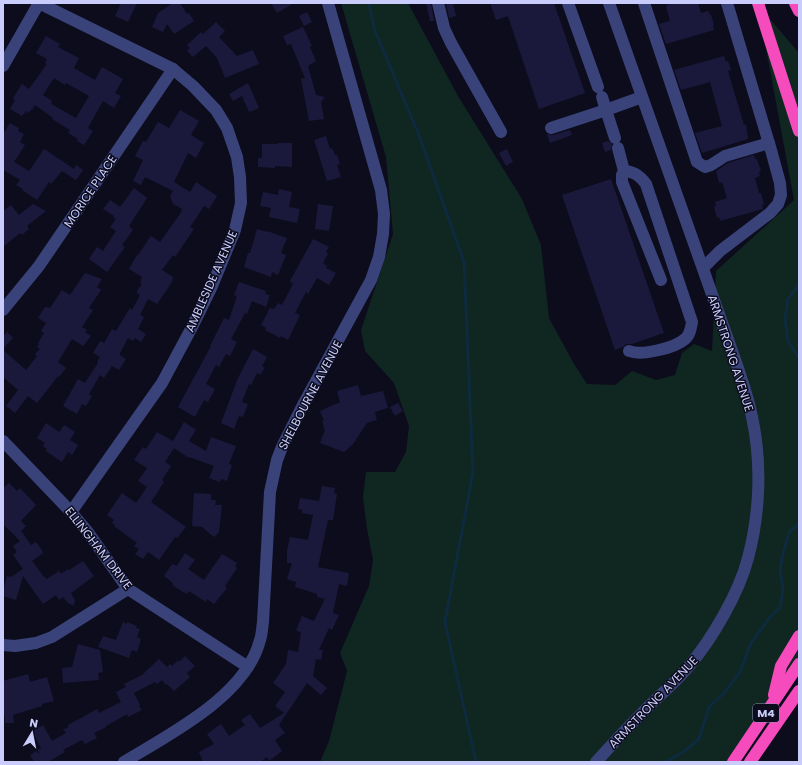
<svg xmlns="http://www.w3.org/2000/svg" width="802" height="765" font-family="Poppins,sans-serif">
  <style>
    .green { fill: #102621 }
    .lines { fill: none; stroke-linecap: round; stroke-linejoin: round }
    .stream { stroke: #0e2a3f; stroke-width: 3 }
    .building { fill: #1a193c; fill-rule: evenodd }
    .minor { stroke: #394379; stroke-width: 12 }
    .highway { stroke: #f64bbd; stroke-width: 12 }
    .labels { text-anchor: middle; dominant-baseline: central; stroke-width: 3; stroke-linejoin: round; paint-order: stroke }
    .shield { fill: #0c0c1c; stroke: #9193b9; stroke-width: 1 }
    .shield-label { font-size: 11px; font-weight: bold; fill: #cacdfc }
    .street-label { font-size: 12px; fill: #cacdfc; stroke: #0c0c1c }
  </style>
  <rect width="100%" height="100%" fill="#0c0c1c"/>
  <polygon class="green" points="341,3 408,3 458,96 522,199 541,245 549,318 574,364 587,384 615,385 632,371 656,380 675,375 682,353 694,344 712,351 716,271 794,200 758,5 799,53 799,656 726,762 320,762 329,741 347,671 340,653 369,586 373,560 367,529 363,497 366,472 395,472 406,452 409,426 394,383 365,351 361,330 393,234 386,157"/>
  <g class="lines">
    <g class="stream">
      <polyline points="369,3 375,31 419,135 464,262 473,472 445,622 476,762"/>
      <polyline points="799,285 788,299 785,319 788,341 799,358"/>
      <polyline points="665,762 685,751 699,739 709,707 724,693 740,672 751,643 770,617 780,608 783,590 780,570 782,558 789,532 799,524"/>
    </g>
  </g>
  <g class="building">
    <polygon points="121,3 137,3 128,22 115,16"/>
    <polygon points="173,3 180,3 187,14 189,13 194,21 174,34 167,24 163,32 152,27 158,13"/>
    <polygon points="271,3 294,3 277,13"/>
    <polygon points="426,3 431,3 434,21 430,21"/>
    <polygon points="446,3 453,3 456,16 449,18"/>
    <polygon points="490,3 554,3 585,93 539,109 508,16 496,20"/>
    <polygon points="667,3 698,3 701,13 708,11 710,15 711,15 714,25 713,25 714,30 666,44 659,24 670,21 666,6 668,5"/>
    <polygon points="307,12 312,22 304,26 299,16"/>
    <polygon points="216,22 225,31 219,37 237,56 253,50 259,64 225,78 217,58 206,46 193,57 187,51 190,48 187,45 201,32 203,34"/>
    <polygon points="303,27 312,46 310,47 316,61 308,66 316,95 325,97 321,102 324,119 309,121 301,79 305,78 291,44 287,45 283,36"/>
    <path d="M46,36L60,44L58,47L79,58L74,68L95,80L102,67L123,79L115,93L121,96L114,108L103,101L88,128L93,131L84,145L77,141L78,139L68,133L70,130L52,119L53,118L35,105L32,110H31L28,113L26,111L22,116L10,109L15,100L13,98L22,84L29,89L47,64L45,63L47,59L36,53ZM54,78L65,85L66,83L89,96L76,118L51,104L52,101L43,95Z"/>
    <polygon points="724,56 726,62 728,61 731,70 728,71 744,125 746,124 748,139 702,153 695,133 722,126 710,82 681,90 674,70"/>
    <polygon points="248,83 259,108 249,112 242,96 233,101 229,94"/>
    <polygon points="180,110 199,121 191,135 204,143 196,158 188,153 174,182 190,192 196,182 217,196 209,209 204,206 190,227 194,229 175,257 173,255 162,270 173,277 172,282 157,304 148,299 140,315 144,317 138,329 146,334 141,342 135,338 133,341 128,338 120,353 120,355 126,359 119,370 112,366 104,378 100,375 89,394 92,396 86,406 82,404 77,414 63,406 78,379 85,383 98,363 97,362 100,357 93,353 100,341 104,343 112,329 116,331 130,308 132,310 140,295 137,293 137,291 142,284 140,283 142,277 129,269 137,255 138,255 151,236 160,242 182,211 181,211 182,209 173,204 170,196 173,191 145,177 141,185 133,181 143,160 135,156 143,141 146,142 158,122 169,128"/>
    <polygon points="10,123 19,128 18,131 24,134 20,142 25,145 14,162 29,171 44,149 74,169 76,165 83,170 76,180 62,171 51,184 49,182 37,200 22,190 23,189 16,185 20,180 3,170 3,134"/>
    <polygon points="570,130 572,135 550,143 547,134 553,135"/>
    <polygon points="326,136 330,149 332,148 335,155 337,155 340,164 337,165 341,177 327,181 314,140"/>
    <polygon points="608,141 612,144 611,150 605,152 602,143"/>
    <polygon points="278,143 292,143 292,167 275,166 275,168 258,167 258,158 262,158 262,144 278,144"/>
    <polygon points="507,149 513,162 506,166 499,153"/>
    <polygon points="754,155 755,159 757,159 761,171 759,172 760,176 755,178 759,193 761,193 764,204 762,205 763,209 720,221 719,217 717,218 714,207 716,206 715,202 727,198 722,182 719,183 716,171 728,163"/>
    <polygon points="611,179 664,333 632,344 626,344 623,347 615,350 562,195"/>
    <polygon points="134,188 147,198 129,226 133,230 122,245 125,247 107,272 89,259 97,247 103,251 116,231 110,227 116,219 113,217 114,216 103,209 110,200 120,207"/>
    <polygon points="279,189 292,192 289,207 300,209 297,223 269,217 271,208 260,206 263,192 278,195"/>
    <polygon points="33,204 46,211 27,226 29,229 22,235 20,233 3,247 3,211 11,205 19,215"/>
    <polygon points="318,204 333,206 329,231 315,229"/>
    <polygon points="257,229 267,232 267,231 287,238 281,253 286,255 278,275 272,272 271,277 244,267 248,253 250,253"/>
    <polygon points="313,239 329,247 326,252 328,254 323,263 327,266 326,268 336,273 329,285 317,278 308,294 306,292 295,313 300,315 288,340 281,336 280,338 265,330 266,328 261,325 270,308 274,309 278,303 282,305 293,284 290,281"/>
    <polygon points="85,273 102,279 97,287 101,290 89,308 93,310 82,327 87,330 85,332 91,336 83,346 72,339 58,362 66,368 59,377 58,376 37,403 28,396 15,413 6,406 18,390 3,377 3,350 26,370 37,356 35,354 40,349 37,347 39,344 38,343 44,333 41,331 46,323 38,318 45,307 46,308 47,307 50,308 62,290 70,295"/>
    <polygon points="239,282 266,291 265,294 270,295 266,307 252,301 247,314 245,313 231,339 237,342 230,356 226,354 219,367 216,365 206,384 215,389 208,402 204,400 195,417 178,407 211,346 210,346 224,318 229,320 237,296 234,295"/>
    <polygon points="7,332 13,338 3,349 3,336"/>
    <polygon points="253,349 267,357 262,366 265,368 260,375 257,373 251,385 249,384 242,402 248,404 243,417 239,416 234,429 221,423 238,378"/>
    <polygon points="358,385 361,396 383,391 388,408 375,412 377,420 367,423 353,444 344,452 320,443 325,430 324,429 324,427 322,421 324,420 320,411 340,402 337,391"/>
    <polygon points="398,403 403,411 395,416 390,407"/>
    <polygon points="184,422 196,430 189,441 206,451 211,437 236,446 229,464 232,465 227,481 222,479 219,482 209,478 214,466 189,457 189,458 174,448 165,462 171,466 162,480 164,482 151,502 186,527 177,538 175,537 159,560 148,552 143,559 135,554 139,549 134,546 137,543 114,526 115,525 112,523 114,520 107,515 122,493 136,503 147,487 138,481 147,468 134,460 143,447 146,449 157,432 173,441"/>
    <polygon points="46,423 59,432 64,425 75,432 70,440 78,445 72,455 68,452 62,462 46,451 47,449 43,446 45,443 37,438"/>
    <polygon points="9,483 17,491 20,488 36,505 21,521 26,526 21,531 31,545 36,542 42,550 43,553 32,561 44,577 45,577 47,579 59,571 61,574 68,569 69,570 83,561 94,576 71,593 75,600 74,605 69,604 63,597 59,600 56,595 43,604 23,576 16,600 3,596 3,591 7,576 11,577 23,569 13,555 17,552 13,546 20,541 3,524 3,488"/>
    <polygon points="322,486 335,488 334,493 337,494 333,520 328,520 318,567 349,573 347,586 339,584 333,613 339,615 332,630 329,628 319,650 323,650 321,660 316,659 313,676 327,688 321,695 307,683 279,725 285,733 275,740 282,751 269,761 267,757 260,762 203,762 199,752 214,744 207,734 221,724 229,736 245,725 241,720 250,714 260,728 284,713 275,706 285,692 273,683 286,664 288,650 298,652 301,633 296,630 302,616 314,621 325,599 317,597 317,594 295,587 296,582 287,579 292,563 287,563 287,551 290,537 308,540 313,515 302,513 302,510 298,509 300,498 319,501"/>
    <polygon points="194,493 211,494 211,500 216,500 215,505 222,505 219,532 214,537 202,527 192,526"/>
    <polygon points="185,553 195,560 188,569 204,580 222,554 237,563 235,566 237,568 225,586 227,588 214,604 207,599 206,602 189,591 187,594 175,587 172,584 173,583 164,576 172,564 177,566"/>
    <polygon points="123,622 127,624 127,622 137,626 136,628 140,629 137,637 141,639 137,652 132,650 129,658 98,647 103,636 116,640"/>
    <polygon points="78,644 100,650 103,672 98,673 99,680 63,683 62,668 72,667"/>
    <polygon points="185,656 195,666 187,673 190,677 174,691 167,684 166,685 162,680 157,684 155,682 134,693 140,705 139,706 142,710 128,717 127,714 106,726 106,727 94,733 97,738 85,744 82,740 63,750 65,752 48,762 34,762 30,755 41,748 32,731 43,725 52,741 66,733 63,729 68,728 68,725 97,709 99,713 121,702 116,692 126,687 124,684 142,675 159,659 167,667 170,664 172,666 178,660 179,662"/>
    <polygon points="28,674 30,682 47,677 54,701 42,704 42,706 13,715 14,723 5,723 5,716 3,714 3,681"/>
  </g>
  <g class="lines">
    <g class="minor">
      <polyline points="39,3 173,69 193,86 216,110 227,128 237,157 240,177 241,203 235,230 212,286 191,329 162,383 71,512"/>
      <polyline points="438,3 444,28 451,43 501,132"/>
      <polyline points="568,3 598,87"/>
      <polyline points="644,3 697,162 705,167 711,165 725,156 769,143"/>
      <polyline points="3,66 39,3"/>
      <polyline points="602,97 606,110 642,97"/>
      <polyline points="551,128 606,110 615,138"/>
      <polyline points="618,148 624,171 622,175 622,182 661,280"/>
      <path d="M624,171C634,171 640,176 646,184L692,322C691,328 690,335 685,339C675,348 642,356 629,351"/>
      <polyline points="703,268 720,251 770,213 778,204 781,195 780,183 771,150 727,3"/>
      <polyline points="3,310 39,266 173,69"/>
      <polyline points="3,441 71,512 87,531 128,589 248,667"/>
      <polyline points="3,645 15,646 36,643 52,637 128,589"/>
      <path d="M124,762C170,734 246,696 260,640C262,635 262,628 263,622L270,492L277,460L282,447L304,403L371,280L379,257L383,234L384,214L381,190L328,3"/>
      <path d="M596,762C613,743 630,725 648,707C661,694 677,681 689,666C712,639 739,593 748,558C760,513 762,463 752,417C749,400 743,384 738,368L609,3"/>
    </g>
    <g class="highway">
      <polyline points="758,3 799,131"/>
      <polyline points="795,3 799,11"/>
      <polyline points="774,695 781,666 799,636"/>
      <polyline points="733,762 799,664"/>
      <polyline points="750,762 799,691"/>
    </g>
  </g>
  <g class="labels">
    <rect class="shield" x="753" y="704" width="26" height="18" rx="3"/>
    <g class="shield-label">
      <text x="766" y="713">M4</text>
    </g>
    <g class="street-label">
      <text transform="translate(90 191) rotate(-56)">MORICE PLACE</text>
      <text transform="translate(211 281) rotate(-66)">AMBLESIDE AVENUE</text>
      <text transform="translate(731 353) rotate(72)">ARMSTRONG AVENUE</text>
      <text transform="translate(310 395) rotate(-62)">SHELBOURNE AVENUE</text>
      <text transform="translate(99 548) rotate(52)">ELLINGHAM DRIVE</text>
      <text transform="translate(653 702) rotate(-46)">ARMSTRONG AVENUE</text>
    </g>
  </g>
  <rect width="802" height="765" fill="none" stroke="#cacdfc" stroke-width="8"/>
  <g transform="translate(32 733) rotate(10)" stroke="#0c0c1c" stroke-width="3" paint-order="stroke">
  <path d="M0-3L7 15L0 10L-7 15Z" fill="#cacdfc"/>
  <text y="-6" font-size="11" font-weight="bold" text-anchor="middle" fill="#cacdfc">N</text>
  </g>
</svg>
